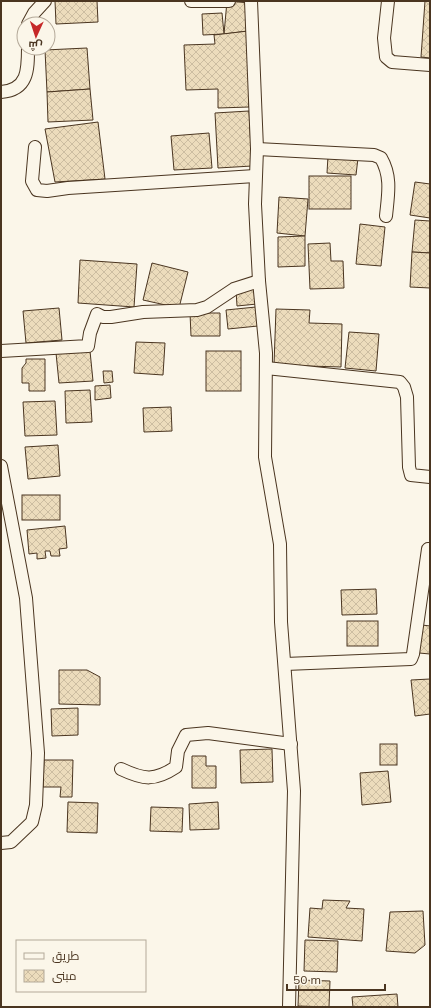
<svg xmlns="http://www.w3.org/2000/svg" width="431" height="1008" font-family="Mulish,Cairo,sans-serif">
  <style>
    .building { fill: url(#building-cross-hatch); stroke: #4a3520 }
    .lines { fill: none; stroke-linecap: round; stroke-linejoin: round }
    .minor-casing { stroke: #4a3520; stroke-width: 14 }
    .minor { stroke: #fbf6e9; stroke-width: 12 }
  </style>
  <defs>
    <pattern id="building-cross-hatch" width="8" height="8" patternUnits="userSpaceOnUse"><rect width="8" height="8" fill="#ecdcbc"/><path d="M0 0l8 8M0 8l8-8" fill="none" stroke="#ccbda1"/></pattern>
  </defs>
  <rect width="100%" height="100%" fill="#fbf6e9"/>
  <g class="building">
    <polygon points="55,1 97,1 98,22 56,24"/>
    <polygon points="227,1 250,3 248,31 224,34"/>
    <polygon points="425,1 430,1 430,58 421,57"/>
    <polygon points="222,13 224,34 203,35 202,14"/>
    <polygon points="248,31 249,107 218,108 218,89 186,90 184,45 215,44 214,35"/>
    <polygon points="87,48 90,89 47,92 45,50"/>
    <polygon points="90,89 93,120 48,122 47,92"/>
    <polygon points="249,111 252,166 218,168 215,113"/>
    <polygon points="98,122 105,179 55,182 45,129"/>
    <polygon points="209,133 212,168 174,170 171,136"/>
    <polygon points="328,156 358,158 356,175 327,173"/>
    <rect x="309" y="176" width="42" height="33"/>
    <polygon points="415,182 430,184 430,218 410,215"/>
    <polygon points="279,197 308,199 305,236 277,233"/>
    <polygon points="415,220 430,221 430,253 412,252"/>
    <polygon points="360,224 385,227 381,266 356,264"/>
    <polygon points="305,236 305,266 278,267 278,237"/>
    <polygon points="330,243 331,261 343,261 344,288 310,289 308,244"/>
    <polygon points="412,252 430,253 430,288 410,287"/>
    <polygon points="80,260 137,264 134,307 78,303"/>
    <polygon points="152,263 188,272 179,308 143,300"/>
    <polygon points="255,288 257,304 237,306 236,290"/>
    <polygon points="256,307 258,326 228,329 226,310"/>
    <polygon points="59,308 62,340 26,343 23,311"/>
    <polygon points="276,309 310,310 309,323 342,324 341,367 274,365"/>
    <polygon points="190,313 220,313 220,336 191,336"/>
    <polygon points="349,332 379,334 376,371 345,368"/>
    <polygon points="136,342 165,343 163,375 134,373"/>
    <polygon points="90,351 93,381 59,383 56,353"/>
    <rect x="206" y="351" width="35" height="40"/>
    <polygon points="26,359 45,359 45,391 29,391 29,383 22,383 22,368 26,363"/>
    <polygon points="103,371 112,371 113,382 104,383"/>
    <polygon points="110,385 111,398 95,400 95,386"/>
    <polygon points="90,390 92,422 66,423 65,391"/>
    <polygon points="55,401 57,435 25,436 23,402"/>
    <polygon points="171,407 172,431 144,432 143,408"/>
    <polygon points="58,445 60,476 28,479 25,447"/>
    <rect x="22" y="495" width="38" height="25"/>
    <polygon points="65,526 67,548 59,549 60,556 51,556 50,551 45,551 46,558 37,559 37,553 29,554 27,530"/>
    <polygon points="376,589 377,614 342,615 341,590"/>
    <rect x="347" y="621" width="31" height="25"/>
    <polygon points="422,625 430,626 430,654 419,653"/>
    <polygon points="59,670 87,670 100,677 100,705 59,704"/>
    <polygon points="430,679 430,714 415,716 411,680"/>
    <polygon points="78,708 78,735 52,736 51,709"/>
    <rect x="380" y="744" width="17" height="21"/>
    <polygon points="272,749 273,782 241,783 240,750"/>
    <polygon points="192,756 206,756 206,766 216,766 216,788 192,788"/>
    <polygon points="44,760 73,760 72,797 60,797 61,787 43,787"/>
    <polygon points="388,771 391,802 362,805 360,773"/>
    <polygon points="68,802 98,803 97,833 67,832"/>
    <polygon points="218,802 219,829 190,830 189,804"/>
    <polygon points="151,807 183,808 182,832 150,831"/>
    <polygon points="323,900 350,901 346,908 364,909 362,941 308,937 310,908 322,909"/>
    <polygon points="423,911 425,945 415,953 386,951 390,912"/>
    <polygon points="305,940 338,941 337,972 304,971"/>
    <polygon points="299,980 330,981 329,1007 298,1006"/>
    <polygon points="397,994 398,1007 353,1007 352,997"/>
  </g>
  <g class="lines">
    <defs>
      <g id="minor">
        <polyline points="191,1 229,1"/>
        <polyline points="251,1 257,149 255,204 259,281 266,353 265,457 280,544 281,622 294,791 289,1007"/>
        <polyline points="388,1 384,38 386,57 392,62 430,65"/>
        <polyline points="28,24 34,13 45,1"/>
        <path d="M1,92C28,90 28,70 28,48"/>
        <polyline points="35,147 32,181 37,190 47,191 68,188 255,176"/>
        <path d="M257,149L374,155L381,158C392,177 388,195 386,216"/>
        <polyline points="1,351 88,346 90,333 97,314 103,317 111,317 143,312 197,310 207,307 234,289 259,281"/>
        <polyline points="266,368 400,382 404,387 407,397 409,467 411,475 430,477"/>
        <polyline points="1,466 26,598 38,753 36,805 32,822 11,842 1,843"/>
        <polyline points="285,664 411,659 413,654 428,549"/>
        <path d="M121,769C144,780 155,781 176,767L178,751L186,735L208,733L291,744"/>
      </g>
    </defs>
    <use href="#minor" class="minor-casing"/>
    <use href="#minor" class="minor"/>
  </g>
  <rect width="431" height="1008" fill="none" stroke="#4a3520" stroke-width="4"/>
  <rect x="16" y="940" width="130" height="52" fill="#fbf6e9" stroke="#b4a999"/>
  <rect x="24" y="953" width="20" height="6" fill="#fbf6e9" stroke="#b4a999"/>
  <text x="52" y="960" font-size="12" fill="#4a3520">طريق</text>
  <rect x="24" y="970" width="20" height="12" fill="url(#building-cross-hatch)" stroke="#b4a999"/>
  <text x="52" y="980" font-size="12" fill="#4a3520">مبنى</text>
  <g transform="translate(36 36) rotate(183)"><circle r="19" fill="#fbf6e9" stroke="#b4a999"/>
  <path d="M0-3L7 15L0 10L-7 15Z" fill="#c62828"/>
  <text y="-6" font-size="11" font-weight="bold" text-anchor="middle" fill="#4a3520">ش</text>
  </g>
  <path d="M287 984v6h98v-6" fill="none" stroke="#4a3520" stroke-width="2"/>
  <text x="293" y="984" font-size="12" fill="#4a3520" stroke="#fbf6e9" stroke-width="3" paint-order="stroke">50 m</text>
</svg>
